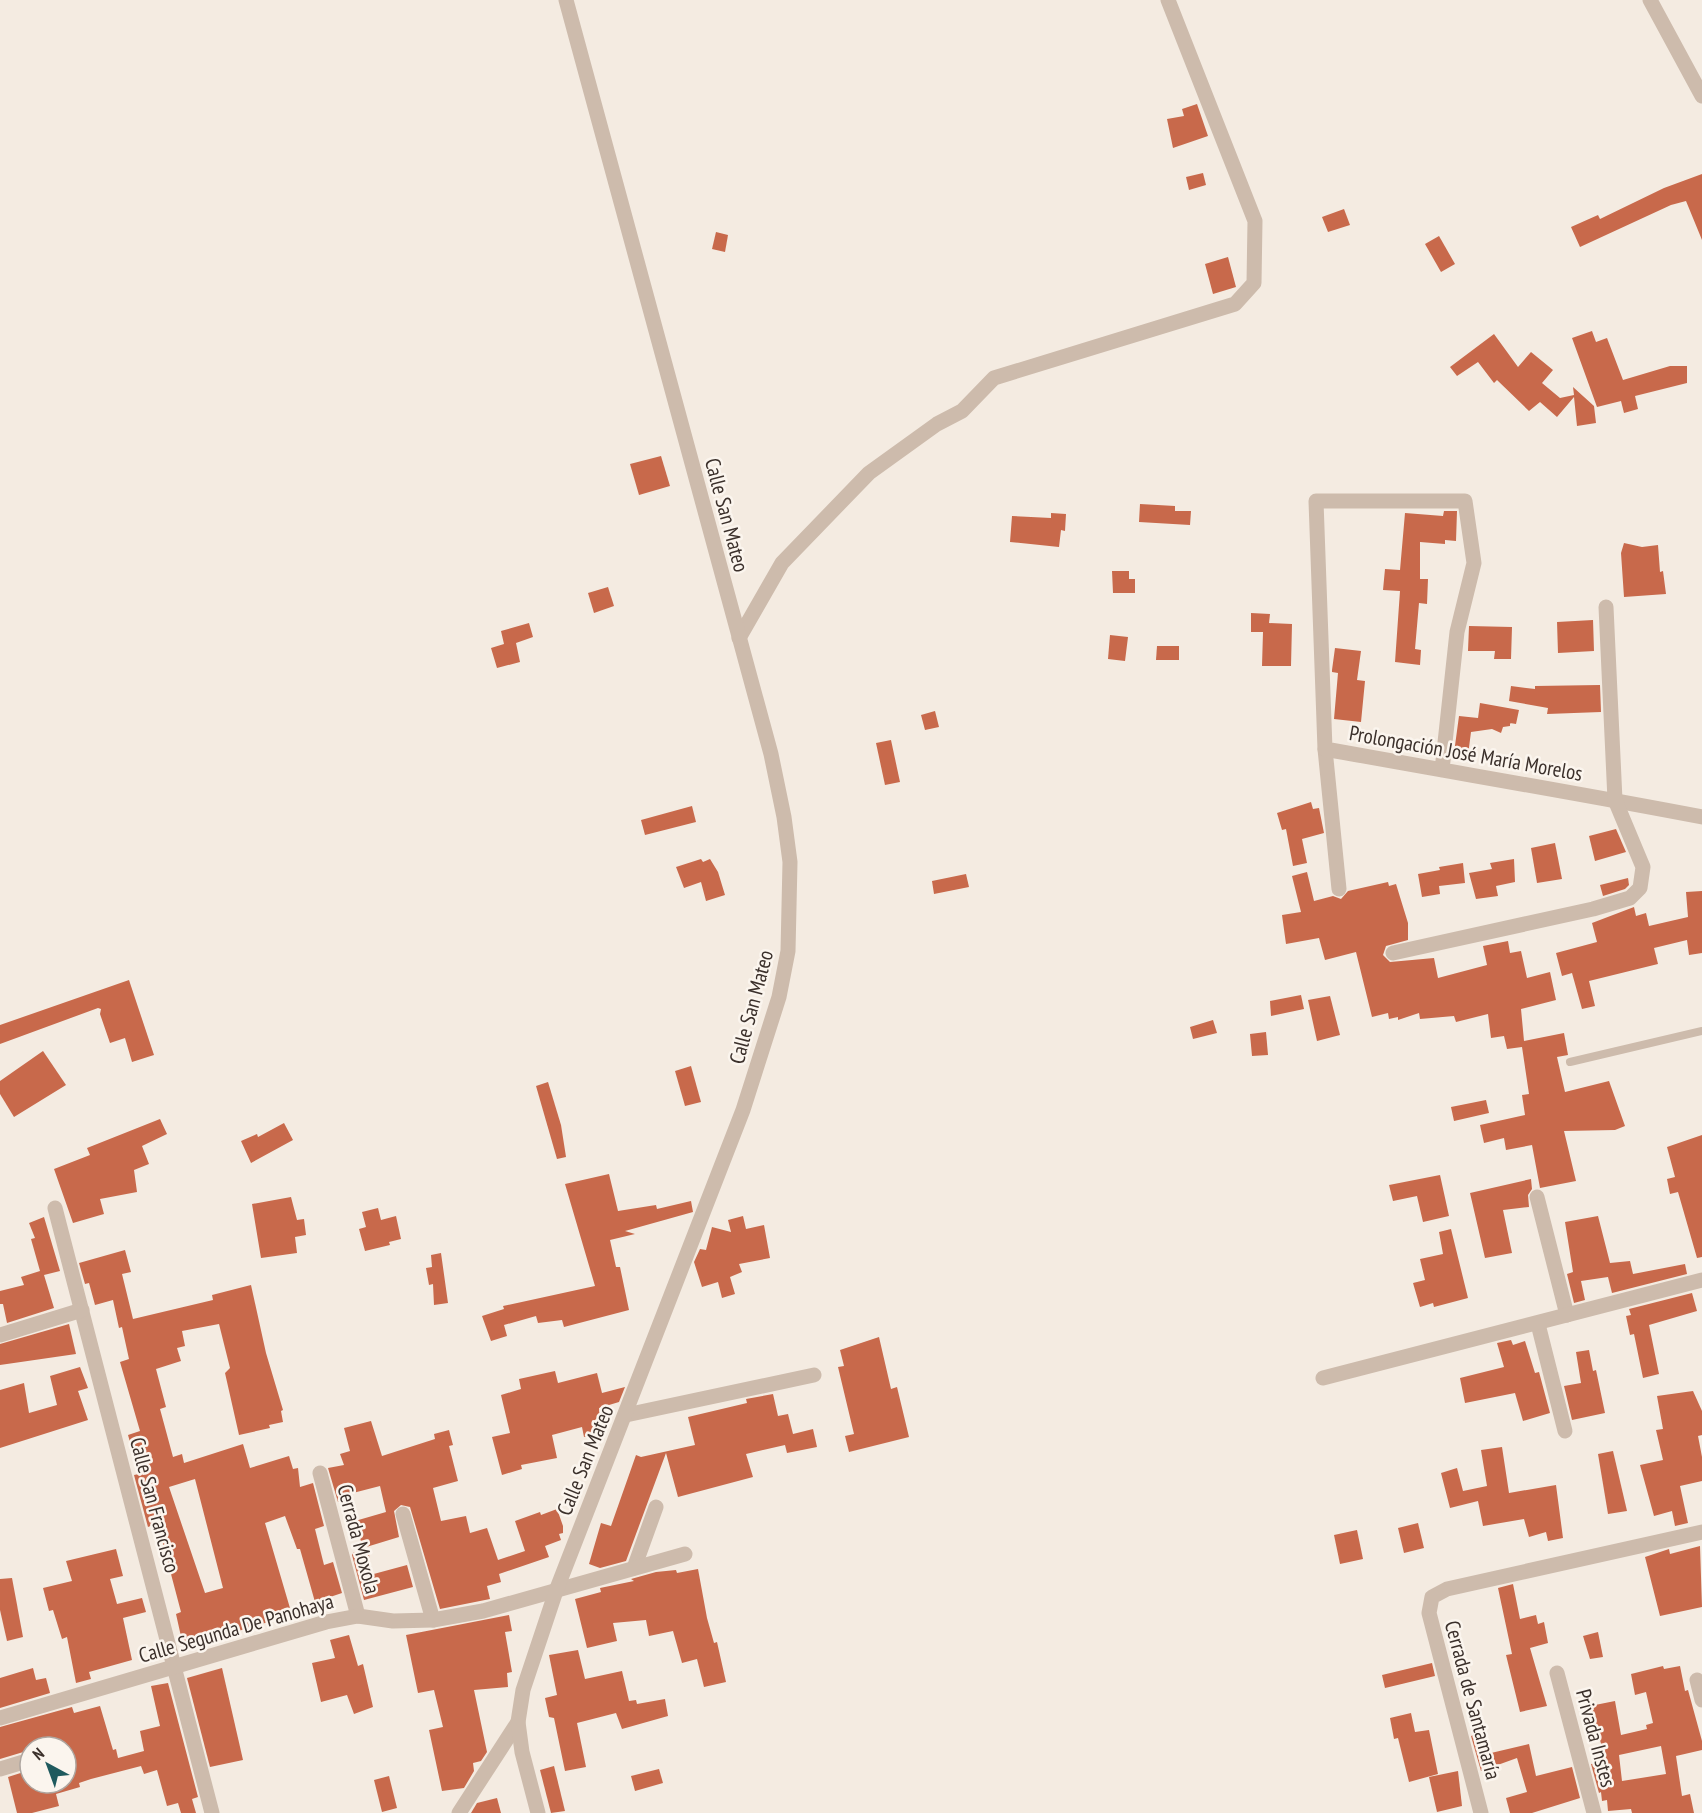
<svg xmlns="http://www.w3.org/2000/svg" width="1702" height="1813" font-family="'PT Sans Narrow',sans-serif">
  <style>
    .building { fill: #c8694b; fill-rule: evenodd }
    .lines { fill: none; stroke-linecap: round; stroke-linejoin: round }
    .service { stroke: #cdbbac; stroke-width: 8 }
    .minor { stroke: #cdbbac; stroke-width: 15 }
    .tertiary { stroke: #cdbbac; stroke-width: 15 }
    .labels { text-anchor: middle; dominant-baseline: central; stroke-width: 5; stroke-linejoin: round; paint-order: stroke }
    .street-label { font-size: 21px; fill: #3b302b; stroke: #fbf5ee }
  </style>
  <rect width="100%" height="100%" fill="#f4ebe1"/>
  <g class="building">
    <polygon points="1197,104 1208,136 1173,148 1167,119 1184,116 1182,109"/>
    <polygon points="1203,173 1206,185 1189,190 1186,177"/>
    <polygon points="1702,174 1702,240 1686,201 1671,205 1580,247 1571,227 1598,215 1600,219 1664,188"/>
    <polygon points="1344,209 1350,225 1328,232 1322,217"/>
    <polygon points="716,232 728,235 725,252 712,249"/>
    <polygon points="1439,236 1455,264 1441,272 1425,244"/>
    <polygon points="1228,257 1236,287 1213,294 1205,264"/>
    <polygon points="1592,331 1596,342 1607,338 1623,380 1670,366 1687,366 1687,383 1635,396 1638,409 1624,413 1621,401 1597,407 1572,338"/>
    <polygon points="1494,334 1518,367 1531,352 1553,370 1542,383 1560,398 1574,395 1573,387 1594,406 1596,423 1577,426 1574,397 1557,417 1540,402 1529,411 1497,380 1494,383 1478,362 1457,376 1450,367"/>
    <polygon points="661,456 670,486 639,495 630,464"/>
    <polygon points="1140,504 1175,506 1175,511 1191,511 1190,525 1139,522"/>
    <polygon points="1444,511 1457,511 1456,541 1445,540 1445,544 1420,542 1420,579 1428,579 1427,604 1419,603 1415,649 1421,650 1420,665 1395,662 1400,591 1383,590 1385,569 1400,570 1405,513 1443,516"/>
    <polygon points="1051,513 1066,514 1065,531 1061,530 1059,547 1010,542 1012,516 1051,518"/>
    <polygon points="1624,543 1642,547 1658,545 1660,572 1663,571 1666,594 1624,597 1621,553"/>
    <polygon points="1112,571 1129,571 1129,579 1135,579 1135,593 1113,593"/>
    <polygon points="608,587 614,606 594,613 588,593"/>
    <polygon points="1251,613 1270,614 1269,623 1292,624 1291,666 1262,666 1263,632 1251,632"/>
    <polygon points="1593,620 1594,651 1558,653 1557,622"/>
    <polygon points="529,623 533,637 516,643 520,662 497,668 491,648 504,644 501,631"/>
    <polygon points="1469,626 1512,627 1511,659 1494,659 1495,651 1468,651"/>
    <polygon points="1110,635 1128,637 1125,661 1108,659"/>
    <polygon points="1157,646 1179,646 1179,660 1156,660"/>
    <polygon points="1335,648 1361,651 1357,680 1365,681 1361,722 1334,719 1338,673 1332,672 1332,670"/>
    <polygon points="1600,685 1601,712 1547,714 1548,708 1509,701 1511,686 1535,689 1535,686"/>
    <polygon points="1480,703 1519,710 1516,724 1504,722 1510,723 1510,726 1503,727 1501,733 1492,729 1471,732 1468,755 1454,753 1459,716 1478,718"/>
    <polygon points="935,711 939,727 925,730 921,715"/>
    <polygon points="891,740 900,782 885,785 876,743"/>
    <polygon points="1311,802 1313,809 1319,808 1324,833 1302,839 1307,863 1293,866 1286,829 1282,830 1277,813"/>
    <polygon points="692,806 696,822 645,835 641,820"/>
    <polygon points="1616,829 1626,852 1595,861 1589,836"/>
    <polygon points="1555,843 1562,879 1537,883 1531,848"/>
    <polygon points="701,859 703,862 710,859 718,872 725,895 706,901 701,882 684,888 676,867"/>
    <polygon points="1514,859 1515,882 1496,886 1498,896 1476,899 1469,873 1492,869 1490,863"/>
    <polygon points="1463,863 1465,883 1439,886 1440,894 1422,897 1418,874 1440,870 1439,867"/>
    <polygon points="1307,872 1314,901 1333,896 1341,899 1348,891 1388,882 1389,886 1396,884 1408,923 1408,940 1386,946 1383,955 1390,962 1434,958 1438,978 1487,965 1483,946 1508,941 1510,953 1521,951 1527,978 1550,972 1556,1000 1521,1009 1524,1041 1564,1033 1568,1055 1557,1057 1565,1092 1609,1081 1625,1126 1615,1130 1564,1131 1576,1181 1540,1188 1532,1145 1506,1150 1504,1138 1484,1143 1480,1125 1525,1115 1522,1095 1529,1094 1522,1047 1507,1049 1504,1036 1491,1038 1488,1014 1456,1022 1454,1016 1420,1019 1419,1013 1398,1020 1398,1017 1389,1019 1388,1013 1372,1017 1356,952 1325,960 1319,938 1286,944 1282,915 1301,912 1292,876"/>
    <polygon points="966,874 969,887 934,894 932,881"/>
    <polygon points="1628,878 1629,885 1625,889 1603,896 1600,885"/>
    <polygon points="1702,891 1702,953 1689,955 1687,940 1654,948 1658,964 1589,981 1595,1006 1582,1009 1572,973 1562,976 1556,953 1597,942 1592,923 1634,907 1636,916 1646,913 1649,926 1688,917 1686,892"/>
    <polygon points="129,980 154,1055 132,1062 125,1038 110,1043 100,1014 101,1009 98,1008 0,1044 0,1025"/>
    <polygon points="1301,995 1304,1009 1271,1016 1270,1001"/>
    <polygon points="1330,996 1340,1035 1317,1041 1308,1000"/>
    <polygon points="1213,1020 1217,1033 1193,1039 1190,1027"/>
    <polygon points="1266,1032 1268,1055 1252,1056 1250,1034"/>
    <polygon points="43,1051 66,1085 14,1117 0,1094 0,1081"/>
    <polygon points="691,1066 701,1102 685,1106 675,1071"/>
    <polygon points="548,1082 561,1125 566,1157 557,1159 536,1086"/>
    <polygon points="1486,1100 1489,1113 1454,1121 1451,1107"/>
    <polygon points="160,1119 167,1134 142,1146 149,1164 134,1170 137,1192 100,1199 104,1214 73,1223 54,1169 90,1155 87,1148"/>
    <polygon points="284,1123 293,1140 251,1163 241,1141 257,1134 258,1137"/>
    <polygon points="1702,1135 1702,1257 1697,1258 1678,1192 1670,1194 1667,1179 1675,1177 1667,1147"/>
    <polygon points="609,1174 618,1211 656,1205 657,1209 691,1201 693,1212 625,1231 635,1234 610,1240 616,1267 620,1267 629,1310 564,1327 562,1320 538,1323 536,1316 504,1325 507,1336 491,1341 482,1316 504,1309 503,1306 595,1286 565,1184"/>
    <polygon points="1440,1175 1449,1216 1423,1222 1417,1196 1393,1201 1389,1185"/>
    <polygon points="1531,1179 1532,1189 1528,1195 1529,1207 1503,1210 1512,1253 1485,1258 1470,1193"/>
    <polygon points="291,1197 297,1220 304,1219 306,1235 295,1237 297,1253 261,1258 252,1204"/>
    <polygon points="378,1208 381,1220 396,1216 401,1239 389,1242 390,1245 365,1251 359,1229 366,1227 362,1212"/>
    <polygon points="743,1216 746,1229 764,1225 770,1258 739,1264 742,1272 730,1277 735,1294 722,1298 718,1282 702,1287 694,1262 700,1249 706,1250 712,1227 731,1232 728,1220"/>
    <polygon points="1598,1216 1610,1263 1630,1261 1633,1274 1685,1264 1687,1274 1612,1293 1608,1277 1581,1281 1585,1300 1574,1303 1567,1274 1573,1272 1565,1222"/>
    <polygon points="44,1217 60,1271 44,1275 54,1308 7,1323 3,1304 0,1304 0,1291 24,1285 21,1277 40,1271 31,1239 35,1238 29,1223"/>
    <polygon points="1451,1229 1468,1298 1434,1307 1433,1303 1420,1307 1413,1283 1425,1280 1420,1259 1443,1254 1439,1232"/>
    <path d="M125,1250L131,1272L122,1274L133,1319L213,1300L212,1295L251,1285L266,1353L283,1410L281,1411L283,1422L269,1425L270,1428L239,1435L225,1373L230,1368L219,1324L182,1331L185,1346L177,1348L181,1361L156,1369L166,1407L160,1409L173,1457L182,1454L184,1463L243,1444L250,1468L289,1456L293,1469L298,1468L300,1487L313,1483L324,1526L315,1529L324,1565L333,1562L342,1593L315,1602L300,1549H297L285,1516L265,1523L292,1615L215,1638L216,1642L184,1650L176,1614L181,1612L162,1540L156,1541L153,1525L148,1527L134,1475L139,1474L128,1435L140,1431L120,1362L129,1359L122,1327L119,1328L113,1300L95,1305L89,1283L85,1284L79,1263ZM195,1479L223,1588L205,1593L169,1487Z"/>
    <polygon points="441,1253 448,1303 434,1305 433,1284 429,1285 426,1268 432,1267 431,1255"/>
    <polygon points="1692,1293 1697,1311 1649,1325 1659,1374 1643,1378 1634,1334 1630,1335 1626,1316 1631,1315 1629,1309"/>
    <polygon points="69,1324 76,1354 0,1365 0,1344"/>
    <polygon points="879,1337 891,1389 897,1387 909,1437 849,1452 845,1436 854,1434 838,1367 844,1366 840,1350"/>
    <polygon points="1511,1340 1513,1345 1525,1341 1535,1373 1539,1372 1550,1413 1523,1421 1515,1393 1465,1403 1460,1378 1504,1367 1497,1343"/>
    <polygon points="1589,1350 1593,1371 1596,1370 1605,1413 1572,1420 1564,1386 1581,1383 1576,1352"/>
    <polygon points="80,1367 88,1388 78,1391 88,1420 0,1448 0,1390 24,1383 29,1413 57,1405 50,1376"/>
    <polygon points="555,1371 558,1383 597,1373 602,1393 625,1387 619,1402 599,1408 601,1433 584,1437 582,1427 552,1435 557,1458 521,1465 522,1469 502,1475 492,1437 510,1433 501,1395 521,1389 519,1379"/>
    <polygon points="1693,1391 1702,1411 1702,1435 1698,1436 1702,1457 1702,1481 1680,1486 1688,1523 1675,1526 1672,1511 1654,1516 1640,1465 1663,1460 1656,1430 1663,1429 1657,1396"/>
    <polygon points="773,1394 778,1416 788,1414 793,1434 813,1429 817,1447 787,1453 785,1445 746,1454 753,1477 678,1497 666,1453 626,1561 600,1568 589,1564 601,1523 611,1526 636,1455 641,1457 695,1445 688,1417 747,1403 746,1399"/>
    <polygon points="371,1421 382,1456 435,1439 434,1434 449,1430 453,1445 449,1446 458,1481 433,1488 441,1521 466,1516 470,1533 487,1528 498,1560 525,1551 515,1521 540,1512 541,1515 557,1509 563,1526 563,1533 559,1534 561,1540 545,1546 549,1557 499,1574 501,1582 487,1586 490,1599 440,1609 410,1507 401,1505 394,1511 399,1537 363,1548 355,1521 386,1512 380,1486 349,1494 351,1499 338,1502 328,1468 344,1465 340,1454 350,1451 344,1428"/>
    <polygon points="1502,1447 1509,1493 1556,1485 1563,1538 1548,1541 1546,1532 1529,1537 1524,1519 1483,1526 1478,1501 1450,1508 1441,1473 1457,1468 1463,1491 1487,1486 1481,1450"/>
    <polygon points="1613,1451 1627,1511 1608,1514 1598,1454"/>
    <polygon points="1418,1523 1424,1548 1404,1553 1398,1528"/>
    <polygon points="1357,1530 1363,1559 1340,1564 1334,1535"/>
    <polygon points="1700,1546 1702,1607 1660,1616 1645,1557 1669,1549 1670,1554"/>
    <polygon points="116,1549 123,1576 110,1579 117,1604 142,1598 146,1612 123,1618 132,1660 89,1672 91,1679 76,1683 67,1637 62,1639 53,1610 49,1611 43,1588 72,1581 66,1561"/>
    <polygon points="354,1552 369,1552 370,1575 407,1565 413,1587 364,1600 352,1555"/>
    <polygon points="698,1569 707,1618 714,1643 717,1642 726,1682 704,1687 697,1659 682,1663 673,1631 649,1636 646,1620 613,1623 617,1641 587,1648 575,1599 601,1592 600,1588 634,1581 631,1579 656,1572 676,1570 677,1573"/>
    <polygon points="12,1578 23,1637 7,1641 0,1610 0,1579"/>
    <polygon points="1513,1584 1520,1619 1536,1615 1538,1624 1544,1622 1548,1643 1530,1648 1547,1706 1520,1712 1506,1655 1512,1654 1498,1588"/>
    <polygon points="509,1615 512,1631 505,1632 512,1672 507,1673 508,1687 474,1690 487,1752 481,1761 473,1763 474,1771 464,1788 442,1791 429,1730 443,1727 434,1690 418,1693 406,1635"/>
    <polygon points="1598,1632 1603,1657 1590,1659 1583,1636"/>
    <polygon points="349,1635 358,1666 363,1664 373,1707 354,1714 347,1695 321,1702 312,1663 335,1658 330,1640"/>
    <polygon points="578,1650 585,1679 622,1671 629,1701 636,1700 637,1704 665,1699 668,1716 622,1729 616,1713 577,1723 586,1767 565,1771 554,1718 549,1717 545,1698 557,1695 549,1655"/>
    <polygon points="1432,1663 1435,1676 1385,1688 1382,1675"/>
    <path d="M1663,1666L1664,1669L1680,1666L1685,1691L1688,1690L1702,1741V1750L1676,1756L1682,1796L1690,1794L1694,1813H1632L1631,1809L1608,1811L1607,1800L1602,1801L1601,1792L1599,1793L1591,1764L1606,1762L1597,1729H1594L1590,1706L1615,1701L1621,1735L1647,1729L1646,1725L1653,1723L1646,1692L1635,1695L1631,1674ZM1661,1746L1666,1774L1622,1781L1619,1755Z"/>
    <polygon points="33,1668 36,1680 46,1678 50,1693 0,1708 0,1678"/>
    <polygon points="222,1668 243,1760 210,1767 187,1678"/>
    <polygon points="168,1683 198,1797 192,1799 196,1813 181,1813 178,1803 167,1806 157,1770 144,1774 141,1766 91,1779 79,1783 80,1787 56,1794 59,1806 32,1813 17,1813 8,1777 30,1770 30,1783 66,1783 66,1747 30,1747 30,1750 0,1759 0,1727 72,1707 74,1713 100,1706 113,1750 116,1749 118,1758 144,1751 140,1731 160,1726 151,1686"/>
    <polygon points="1411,1713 1415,1732 1429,1730 1438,1774 1409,1782 1398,1738 1394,1739 1390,1718"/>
    <polygon points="1483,1731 1491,1753 1529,1744 1536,1776 1572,1767 1580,1798 1532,1813 1510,1813 1506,1798 1527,1792 1517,1758 1481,1771 1471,1736"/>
    <polygon points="554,1766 565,1811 551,1813 540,1770"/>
    <polygon points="659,1769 663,1783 635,1791 631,1776"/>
    <polygon points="1458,1771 1462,1806 1437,1812 1429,1777"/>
    <polygon points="389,1776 397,1808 382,1812 374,1780"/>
    <polygon points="497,1798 501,1813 471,1813 477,1803"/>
  </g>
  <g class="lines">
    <polyline class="service" points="1570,1062 1702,1031"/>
    <g class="minor">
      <polyline points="1650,0 1702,96"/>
      <polyline points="739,638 782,563 869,473 937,424 962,411 994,378 1235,304 1254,283 1255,221 1168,0"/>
      <polyline points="1325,749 1339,889"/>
      <path d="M1442,770L1457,632L1474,563L1465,501H1316L1325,749C1451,772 1577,793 1702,817"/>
      <polyline points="1393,953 1593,909 1630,898 1640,888 1643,867 1615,800 1606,607"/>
      <polyline points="1537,1197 1567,1315"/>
      <polyline points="55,1208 212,1813"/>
      <polyline points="1538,1324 1565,1431"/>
      <polyline points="0,1335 82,1310"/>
      <polyline points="1323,1378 1702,1280"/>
      <polyline points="626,1415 814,1375"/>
      <polyline points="320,1473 358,1616"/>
      <polyline points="403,1514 433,1620"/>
      <polyline points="634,1568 656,1507"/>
      <polyline points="1557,1673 1594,1813"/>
      <polyline points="1697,1680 1702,1700"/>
      <polyline points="0,1718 326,1622 358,1616 393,1621 433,1620 483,1611 685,1554"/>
      <polyline points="0,1769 30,1760"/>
      <polyline points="459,1813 518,1722"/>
      <polyline points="1481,1813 1429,1613 1432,1597 1447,1589 1702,1532"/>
    </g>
    <polyline class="tertiary" points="538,1813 522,1752 518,1722 523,1690 556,1591 743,1110 779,997 788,951 790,862 784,817 771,754 566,0"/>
  </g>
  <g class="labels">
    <g class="street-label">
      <text transform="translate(727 515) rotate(75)">Calle San Mateo</text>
      <text transform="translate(1466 753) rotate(10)">Prolongación José María Morelos</text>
      <text transform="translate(751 1007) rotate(-75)">Calle San Mateo</text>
      <text transform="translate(585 1460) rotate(-68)">Calle San Mateo</text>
      <text transform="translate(155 1505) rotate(75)">Calle San Francisco</text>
      <text transform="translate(359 1539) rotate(75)">Cerrada Moxola</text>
      <text transform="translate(236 1628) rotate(-16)">Calle Segunda De Panohaya</text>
      <text transform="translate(1473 1700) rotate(75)">Cerrada de Santamaría</text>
      <text transform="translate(1596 1738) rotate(75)">Privada Instes</text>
    </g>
  </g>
  <g transform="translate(48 1765) rotate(319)"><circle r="28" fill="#fbf5ee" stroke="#aea6a0" stroke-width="1.5"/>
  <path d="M0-4.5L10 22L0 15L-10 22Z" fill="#1f5a5e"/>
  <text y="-9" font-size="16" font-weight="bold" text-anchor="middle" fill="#3b302b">N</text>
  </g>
</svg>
